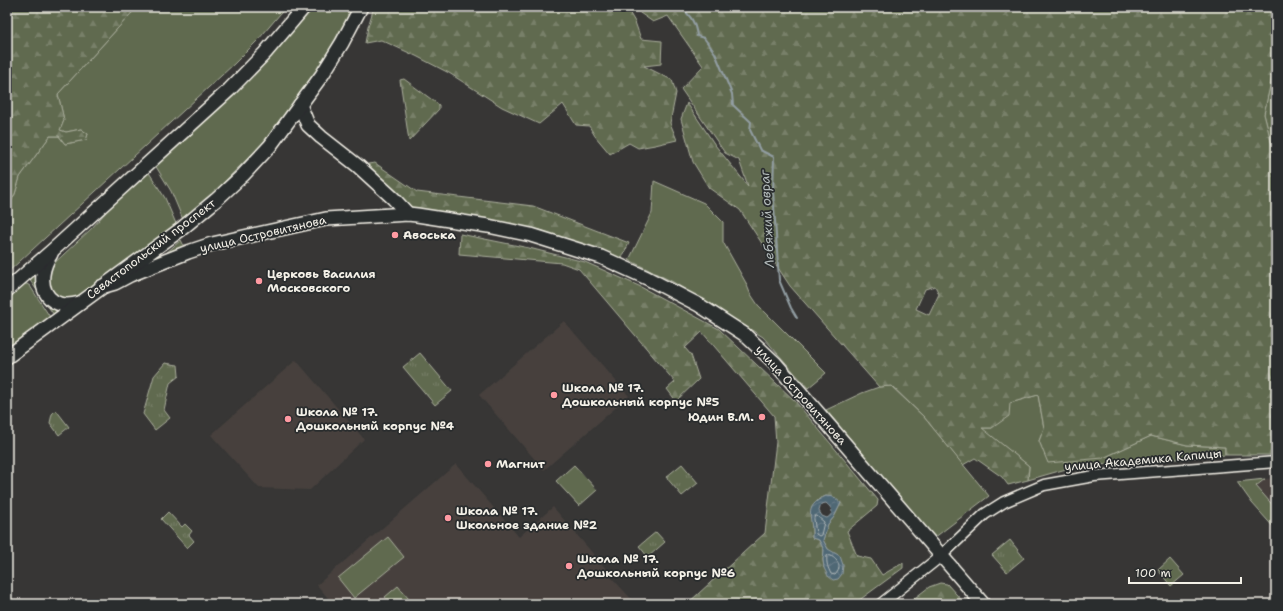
<svg xmlns="http://www.w3.org/2000/svg" width="1283" height="611" font-family="'Shantell Sans',sans-serif">
  <style>
    .built { fill: #47413e }
    .green { fill: #616a50; stroke: #aaae9c }
    .forest { fill: url(#forest-firs); stroke: #aaae9c; fill-rule: evenodd }
    .park { fill: url(#park-tufts); stroke: #aaae9c }
    .water { fill: url(#water-waves); stroke: #929ea3; fill-rule: evenodd }
    .lines { fill: none; stroke-linecap: round; stroke-linejoin: round }
    .shore { stroke: #b2baba; stroke-width: 1 }
    .stream { stroke: #929ea3; stroke-width: 2 }
    .minor-casing { stroke: #f4f1e8; stroke-width: 13 }
    .major-casing { stroke: #f4f1e8; stroke-width: 16 }
    .minor { stroke: #2a2d2e; stroke-width: 10 }
    .major { stroke: #2a2d2e; stroke-width: 13 }
    .poi-dot { fill: #ff9aa2; stroke: #2a2d2e; stroke-width: 1.5 }
    .labels { text-anchor: middle; dominant-baseline: central; stroke-width: 3.5; stroke-linejoin: round; paint-order: stroke }
    .street-label { font-size: 12px; fill: #f4f1e8; stroke: #2a2d2e }
    .poi-label { font-size: 12px; font-weight: bold; fill: #f4f1e8; stroke: #2a2d2e; text-anchor: start }
    .water-label { font-size: 13px; font-style: italic; fill: #b2baba; stroke: #2a2d2e }
  </style>
  <defs>
    <pattern id="forest-firs" width="22" height="20" patternUnits="userSpaceOnUse"><rect width="22" height="20" fill="#616a50"/><path d="M5 1l3.5 6h-7zM16 11l3.5 6h-7z" fill="#788069"/></pattern>
    <pattern id="park-tufts" width="24" height="20" patternUnits="userSpaceOnUse"><rect width="24" height="20" fill="#616a50"/><path d="M3 7l-1-3M5 7V3M7 7l1-3M15 17l-1-3M17 17v-4M19 17l1-3" fill="none" stroke="#788069"/></pattern>
    <pattern id="water-waves" width="16" height="10" patternUnits="userSpaceOnUse"><rect width="16" height="10" fill="#506775"/><path d="M0 5q4-4 8 0t8 0" fill="none" stroke="#6a7d89"/></pattern>
  </defs>
  <rect width="100%" height="100%" fill="#373635"/>
  <filter id="ink" filterUnits="userSpaceOnUse"><feTurbulence type="fractalNoise" baseFrequency=".025" numOctaves="2"/><feDisplacementMap in="SourceGraphic" scale="8" xChannelSelector="R" yChannelSelector="G"/><feConvolveMatrix kernelMatrix="1 2 1 2 8 2 1 2 1" color-interpolation-filters="sRGB"/></filter>
  <g filter="url(#ink)">
    <g class="built">
      <polygon points="564,321 629,396 544,470 479,395"/>
      <polygon points="296,360 364,439 310,490 259,488 211,435"/>
      <polygon points="456,464 519,537 553,507 607,570 611,577 636,604 333,604 317,585"/>
      <polygon points="1276,478 1276,509 1256,486 1265,479"/>
    </g>
    <g class="green">
      <polygon points="137,7 286,7 258,40 234,64 7,273 7,208 15,194 20,177 50,136 59,136 65,144 86,140 88,134 81,129 66,132 60,130 64,120 58,94"/>
      <polygon points="312,7 354,7 319,67 262,144 184,222 171,191 155,165 249,80 306,16"/>
      <polygon points="1276,58 1276,161 1264,114"/>
      <polygon points="148,171 165,198 177,226 73,301 60,299 48,289 49,268 92,228 119,197"/>
      <polygon points="654,181 704,203 723,222 723,242 746,283 750,293 758,305 826,373 808,388 763,337 673,282 629,260 652,213"/>
      <polygon points="181,240 184,246 166,253"/>
      <path d="M35,275C37,291 45,304 61,311L54,315L29,279Z"/>
      <polygon points="24,284 27,284 30,286 50,317 7,350 7,299"/>
      <polygon points="891,386 924,417 989,496 934,538 826,410 862,393 879,387"/>
      <polygon points="1038,395 1044,428 1039,441 1103,458 1151,436 1187,445 1225,447 1225,455 1073,467 1028,480 1029,466 981,428 992,428 1010,403 1027,398"/>
      <polygon points="574,465 597,490 579,506 556,481"/>
      <polygon points="1265,479 1256,486 1276,509 1276,530 1252,503 1237,482"/>
      <polygon points="388,537 404,557 354,598 338,578"/>
      <polygon points="1170,559 1184,575 1171,586 1158,570"/>
      <polygon points="398,586 413,604 391,604 385,597"/>
    </g>
    <g class="forest">
      <polygon points="7,7 137,7 58,94 64,120 60,130 66,132 81,129 88,134 86,140 65,144 59,136 50,136 20,177 15,194 7,208"/>
      <polygon points="374,7 626,7 635,22 641,39 662,41 661,64 644,66 672,80 676,93 670,123 677,140 655,145 638,148 629,143 610,154 595,136 589,126 576,125 563,104 539,124 502,107 449,73 416,56 381,40 365,43 368,27"/>
      <path d="M636,7H1276V58L1264,114L1276,161V455H1225V447L1187,445L1151,436L1103,458L1048,463L1039,441L1044,428L1038,395L1010,403L1009,416L992,428H982L1029,466L1028,480L1008,485L1002,477L975,458L963,465L924,417L892,386L879,387L790,286L740,210L709,188L693,162L681,119L687,103L715,145L748,186L739,160L725,153L681,89L703,66L668,16L653,22L640,13ZM935,286L939,294L929,315L916,309L925,289Z"/>
      <polygon points="404,79 439,105 439,109 409,141 400,80"/>
      <polygon points="375,163 417,192 533,206 629,243 621,260 540,230 413,211 365,167 368,164"/>
      <path d="M460,234L529,248L585,262L639,286L719,329L795,401L878,500L877,506L847,531L857,556L871,559L882,575L903,563V568L854,604H687L765,533L776,442L774,416L702,332L685,348L691,355L699,379L676,401L667,389L675,382L579,269L562,263L459,254ZM826,496L841,503L834,517L828,524L823,540L828,549L824,568L823,560L824,550L819,540L812,538V507L819,499Z"/>
      <polygon points="940,583 947,584 965,604 932,604 930,602 928,604 907,604 929,587"/>
    </g>
    <g class="park">
      <polygon points="420,353 452,391 435,405 403,367"/>
      <polygon points="165,363 178,365 179,376 170,383 164,410 170,418 155,430 143,414 154,376"/>
      <polygon points="56,410 69,427 59,435 50,423 52,414"/>
      <polygon points="682,464 698,483 682,496 666,477"/>
      <polygon points="168,512 182,527 185,524 192,531 189,535 194,541 187,548 161,519"/>
      <polygon points="656,532 665,542 648,557 639,546"/>
      <polygon points="1010,540 1024,558 1007,572 992,555"/>
    </g>
    <path class="water" d="M826,496L834,497L841,503L834,517L828,524L823,540L828,549L840,556L843,565L842,574L838,579L833,580L828,576L824,568L823,560L824,550L819,540L812,538C814,519 801,507 826,496ZM826,503C832,508 835,513 827,518L822,516L819,511L821,504Z"/>
    <g class="lines">
      <g class="shore">
        <polygon points="815,516 817,516 824,522 821,535 819,536 816,534 814,519"/>
        <path d="M829,555C838,559 843,567 835,575L831,574C828,568 826,563 827,556Z"/>
      </g>
      <g class="stream">
        <path d="M681,7C691,17 695,21 697,36L704,38L715,53L732,94L733,105L751,122L750,130L760,150L774,157L773,191L779,280L791,308L797,318"/>
        <polyline points="1276,94 1272,113 1276,127"/>
      </g>
      <defs>
        <polyline id="minor" points="881,604 941,556 985,514 1004,502 1044,485 1094,476 1276,462"/>
        <g id="major">
          <polyline points="300,105 308,125 321,137 358,166 393,198 408,214"/>
          <path d="M51,254C33,281 45,313 80,303"/>
          <polyline points="101,287 115,283 130,275 188,252 212,244 326,219 408,214 417,215 488,226 531,235 601,257 647,278 699,305 744,334 775,363 983,604"/>
          <polyline points="7,290 54,249 229,90 265,53 304,7"/>
          <polyline points="7,357 180,230 216,200 243,175 270,146 322,75 342,43 361,7"/>
        </g>
      </defs>
      <use href="#minor" class="minor-casing"/>
      <use href="#major" class="major-casing"/>
      <use href="#minor" class="minor"/>
      <use href="#major" class="major"/>
    </g>
  </g>
  <g class="poi-dot">
    <circle cx="395" cy="235" r="4"/>
    <circle cx="259" cy="281" r="4"/>
    <circle cx="554" cy="395" r="4"/>
    <circle cx="762" cy="417" r="4"/>
    <circle cx="288" cy="419" r="4"/>
    <circle cx="488" cy="464" r="4"/>
    <circle cx="448" cy="518" r="4"/>
    <circle cx="569" cy="566" r="4"/>
  </g>
  <g class="labels">
    <g class="street-label">
      <text transform="translate(263 234) rotate(-13)">улица Островитянова</text>
      <text transform="translate(151 249) rotate(-37)">Севастопольский проспект</text>
      <text transform="translate(801 395) rotate(48)">улица Островитянова</text>
      <text transform="translate(1143 460) rotate(-5)">улица Академика Капицы</text>
    </g>
    <g class="poi-label">
      <text x="403" y="235">Авоська</text>
      <text x="267" y="274">Церковь Василия<tspan x="267" dy="14">Московского</tspan></text>
      <text x="562" y="388">Школа № 17.<tspan x="562" dy="14">Дошкольный корпус №5</tspan></text>
      <text x="296" y="412">Школа № 17.<tspan x="296" dy="14">Дошкольный корпус №4</tspan></text>
      <text x="754" y="417" text-anchor="end">Юдин В.М.</text>
      <text x="496" y="464">Магнит</text>
      <text x="456" y="511">Школа № 17.<tspan x="456" dy="14">Школьное здание №2</tspan></text>
      <text x="577" y="559">Школа № 17.<tspan x="577" dy="14">Дошкольный корпус №6</tspan></text>
    </g>
    <g class="water-label">
      <text transform="translate(767 219) rotate(-93)">Лебяжий овраг</text>
    </g>
  </g>
  <rect width="1283" height="611" fill="none" stroke="#2a2d2e" stroke-width="24"/>
  <rect x="12" y="12" width="1259" height="587" fill="none" stroke="#f4f1e8" stroke-width="1.5" filter="url(#ink)"/>
  <path d="M1129 577v6h112v-6" fill="none" stroke="#f4f1e8" stroke-width="2"/>
  <text x="1135" y="577" font-size="12" fill="#f4f1e8" stroke="#2a2d2e" stroke-width="3" paint-order="stroke">100 m</text>
</svg>
